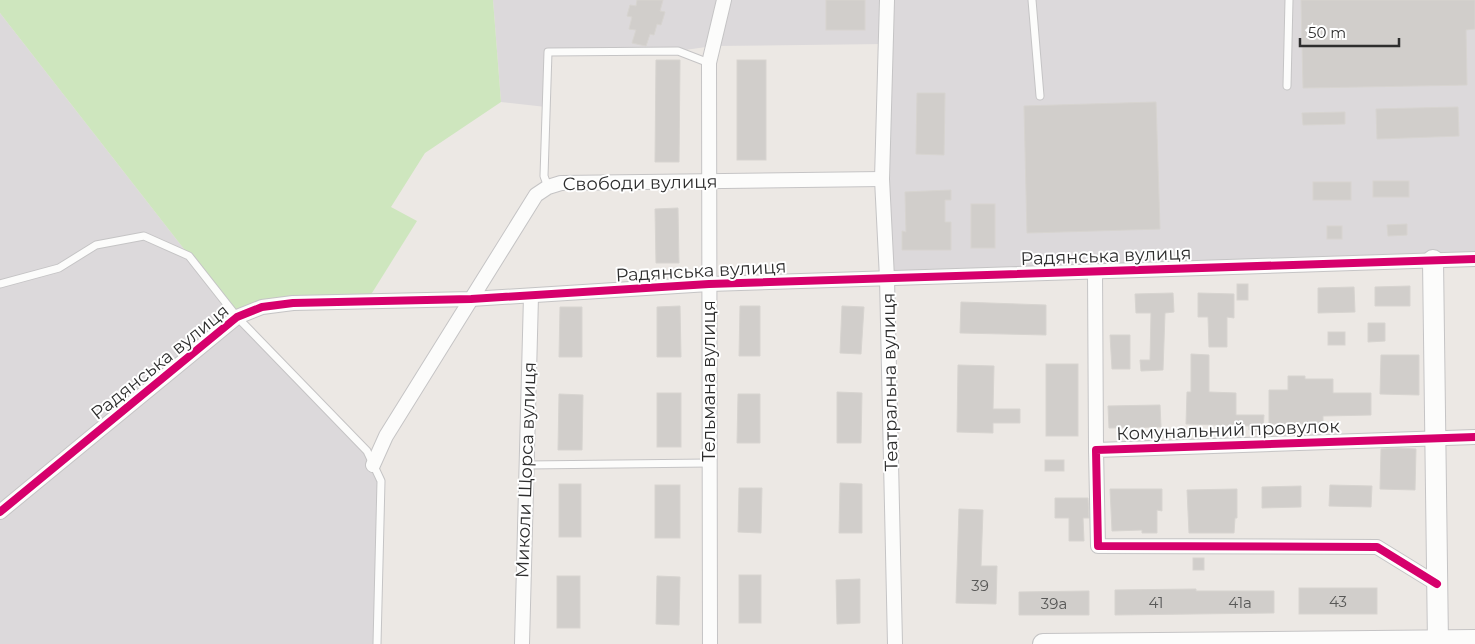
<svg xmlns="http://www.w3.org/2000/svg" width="1475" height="644" font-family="Montserrat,sans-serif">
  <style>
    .industrial { fill: #dcd9db }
    .green { fill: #cee6be }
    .building { fill: #d1cecb; stroke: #d7d4d0 }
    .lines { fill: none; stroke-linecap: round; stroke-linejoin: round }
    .lane-casing { stroke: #c5c4c5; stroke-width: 9 }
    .street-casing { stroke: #c5c4c5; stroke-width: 16 }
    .secondary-casing { stroke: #c5c4c5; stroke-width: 22 }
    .lane { stroke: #fcfcfb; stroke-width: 7 }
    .street { stroke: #fcfcfb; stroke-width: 14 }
    .secondary { stroke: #fcfcfb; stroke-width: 20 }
    .cycleway-casing { stroke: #fff; stroke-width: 11 }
    .cycleway { stroke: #d6006c; stroke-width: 8 }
    .labels { text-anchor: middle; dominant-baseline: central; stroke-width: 4; stroke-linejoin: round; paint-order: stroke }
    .number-label { font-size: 15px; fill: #585857 }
    .street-label { font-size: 18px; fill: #2e2e2e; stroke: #fff }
  </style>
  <rect width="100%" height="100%" fill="#ece8e4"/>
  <g class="industrial">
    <polygon points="493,0 1475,0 1475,259 887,278 885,44 713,46 678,51 549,52 546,107 501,102"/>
    <polygon points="0,13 237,317 367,451 381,481 377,644 0,644"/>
  </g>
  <polygon class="green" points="0,0 493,0 501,102 425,153 391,207 417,221 367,301 237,317 0,13"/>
  <g class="building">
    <polygon points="637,0 663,0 660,11 665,12 661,25 657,24 654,35 650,34 646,46 632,43 636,30 629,29 632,17 627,16 630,5 636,6"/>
    <rect x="826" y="0" width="39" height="30"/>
    <polygon points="1301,0 1475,0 1475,29 1466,30 1467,85 1303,88"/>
    <polygon points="656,60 680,60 679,162 655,162"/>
    <rect x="737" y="60" width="29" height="100"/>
    <polygon points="917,93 945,93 944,155 916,154"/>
    <polygon points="1156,102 1160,229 1027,233 1024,106"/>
    <polygon points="1458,107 1459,136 1377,139 1376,109"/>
    <polygon points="1345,112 1345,124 1303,125 1302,113"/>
    <rect x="1373" y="181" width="36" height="16"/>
    <rect x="1313" y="182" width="38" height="18"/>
    <polygon points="951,190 951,200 945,200 945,222 951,222 951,250 902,250 902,231 906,232 905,192"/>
    <rect x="971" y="204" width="24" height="44"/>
    <polygon points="678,208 679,263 656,263 655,209"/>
    <polygon points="1407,224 1407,235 1388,236 1387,225"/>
    <rect x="1327" y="226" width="15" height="13"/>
    <rect x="1237" y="284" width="11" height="16"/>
    <polygon points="1410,286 1410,306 1375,306 1375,287"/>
    <polygon points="1354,287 1355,312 1318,313 1318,288"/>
    <polygon points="1173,293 1174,312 1165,313 1163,370 1141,371 1140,360 1150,360 1151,313 1136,313 1135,294"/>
    <polygon points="1198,293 1234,294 1234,318 1227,317 1227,347 1209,347 1208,317 1198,317"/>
    <polygon points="961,302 1046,305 1046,335 960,333"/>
    <polygon points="680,306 681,357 657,357 657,307"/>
    <polygon points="740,306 760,306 760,356 739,356"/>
    <polygon points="842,306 864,307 861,354 840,353"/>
    <polygon points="560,307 582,307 582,357 559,357"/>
    <polygon points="1368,323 1385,323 1385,341 1368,342"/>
    <rect x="1328" y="332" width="17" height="13"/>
    <polygon points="1110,335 1130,335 1130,369 1112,369"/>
    <polygon points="1191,354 1209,355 1209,392 1236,393 1236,415 1264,415 1263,430 1249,430 1249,426 1186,424 1187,392 1191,392"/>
    <polygon points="1381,355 1419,355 1419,395 1380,394"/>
    <rect x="1046" y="364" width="32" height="72"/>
    <polygon points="958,365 994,366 993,409 1020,409 1020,423 993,423 993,433 957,432"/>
    <polygon points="1288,376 1305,376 1305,379 1333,379 1333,393 1371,393 1371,415 1323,416 1323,424 1269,424 1269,390 1288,390"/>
    <polygon points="837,392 862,393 861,443 837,443"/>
    <rect x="657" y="393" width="24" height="54"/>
    <polygon points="559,394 583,395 582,450 558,450"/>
    <polygon points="738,394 760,394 760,443 737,443"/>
    <polygon points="1160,405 1161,427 1109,428 1108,406"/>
    <polygon points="1398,448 1416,449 1415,490 1380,489 1381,449"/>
    <rect x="1045" y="460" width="19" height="11"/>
    <polygon points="840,483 862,484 862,533 839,533"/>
    <rect x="559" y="484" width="22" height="53"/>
    <rect x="655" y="485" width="25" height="53"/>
    <polygon points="1330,485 1372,486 1371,507 1329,506"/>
    <polygon points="1301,486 1301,507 1262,508 1262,487"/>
    <polygon points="739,488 762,488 761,533 738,532"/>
    <polygon points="1110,489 1162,489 1162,511 1157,510 1157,533 1142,533 1142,530 1112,531"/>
    <polygon points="1237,489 1237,518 1235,518 1234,533 1189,533 1187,490"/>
    <polygon points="1055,498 1088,498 1089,518 1083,518 1084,541 1069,541 1069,518 1055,518"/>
    <polygon points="959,509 983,510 981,566 997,566 996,604 956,603"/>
    <rect x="1193" y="558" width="11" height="12"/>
    <rect x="739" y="575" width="22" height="48"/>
    <rect x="557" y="576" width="23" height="52"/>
    <polygon points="657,576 680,577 679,625 656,624"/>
    <polygon points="860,579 860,623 837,624 836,580"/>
    <rect x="1299" y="588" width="78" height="26"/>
    <polygon points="1196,589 1196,591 1274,591 1274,613 1115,615 1115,590"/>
    <polygon points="1089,591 1089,615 1019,615 1019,592"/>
  </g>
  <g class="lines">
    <defs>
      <g id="lane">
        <polyline points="1032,0 1040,96"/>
        <polyline points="1287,86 1289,0"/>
        <polyline points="548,187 544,176 548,52 678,51 709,63"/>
        <polyline points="0,284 59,268 96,245 144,236 189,256 237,317 367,451 381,481 377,644"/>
        <polyline points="527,465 709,463"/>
      </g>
      <g id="street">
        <polyline points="887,0 882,179 887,278 895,644"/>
        <polyline points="1095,271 1096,450"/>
        <polyline points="373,465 386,436 536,195 548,187 561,183 882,179"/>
        <polyline points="0,512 237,317 262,307 293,303 471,299 709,284 1475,259"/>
        <polyline points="1437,584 1377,547 1098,546 1096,450 1475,437"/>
        <polyline points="522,644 531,296"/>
        <polyline points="710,644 709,63 724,0"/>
      </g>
      <g id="secondary">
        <polyline points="1433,260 1438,644"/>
        <polyline points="1043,644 1475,640"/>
      </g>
    </defs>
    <use href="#lane" class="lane-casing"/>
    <use href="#street" class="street-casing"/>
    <use href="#secondary" class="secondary-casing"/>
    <use href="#lane" class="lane"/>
    <use href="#street" class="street"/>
    <use href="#secondary" class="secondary"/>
    <defs>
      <g id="cycleway">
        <polyline points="0,512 237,317 262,307 293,303 471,299 709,284 1475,259"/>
        <polyline points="1437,584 1377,547 1098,546 1096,450 1475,437"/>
      </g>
    </defs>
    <use href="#cycleway" class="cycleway-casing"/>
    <use href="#cycleway" class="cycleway"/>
  </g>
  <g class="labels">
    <g class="number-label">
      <text x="980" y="585">39</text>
      <text x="1338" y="601">43</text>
      <text x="1156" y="602">41</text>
      <text x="1240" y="602">41а</text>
      <text x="1054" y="603">39а</text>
    </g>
    <g class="street-label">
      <text transform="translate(640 183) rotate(-1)">Свободи вулиця</text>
      <text transform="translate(1106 256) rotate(-2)">Радянська вулиця</text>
      <text transform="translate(701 271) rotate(-3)">Радянська вулиця</text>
      <text transform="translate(160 362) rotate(-39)">Радянська вулиця</text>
      <text transform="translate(709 381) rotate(-90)">Тельмана вулиця</text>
      <text transform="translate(890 382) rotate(-91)">Театральна вулиця</text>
      <text transform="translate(1228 430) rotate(-2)">Комунальний провулок</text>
      <text transform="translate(526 470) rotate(-88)">Миколи Щорса вулиця</text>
    </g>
  </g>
  <path d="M1300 38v8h99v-8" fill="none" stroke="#2e2e2e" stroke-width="2.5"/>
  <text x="1308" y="38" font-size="15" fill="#2e2e2e" stroke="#ffffff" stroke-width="4" paint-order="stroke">50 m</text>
</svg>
